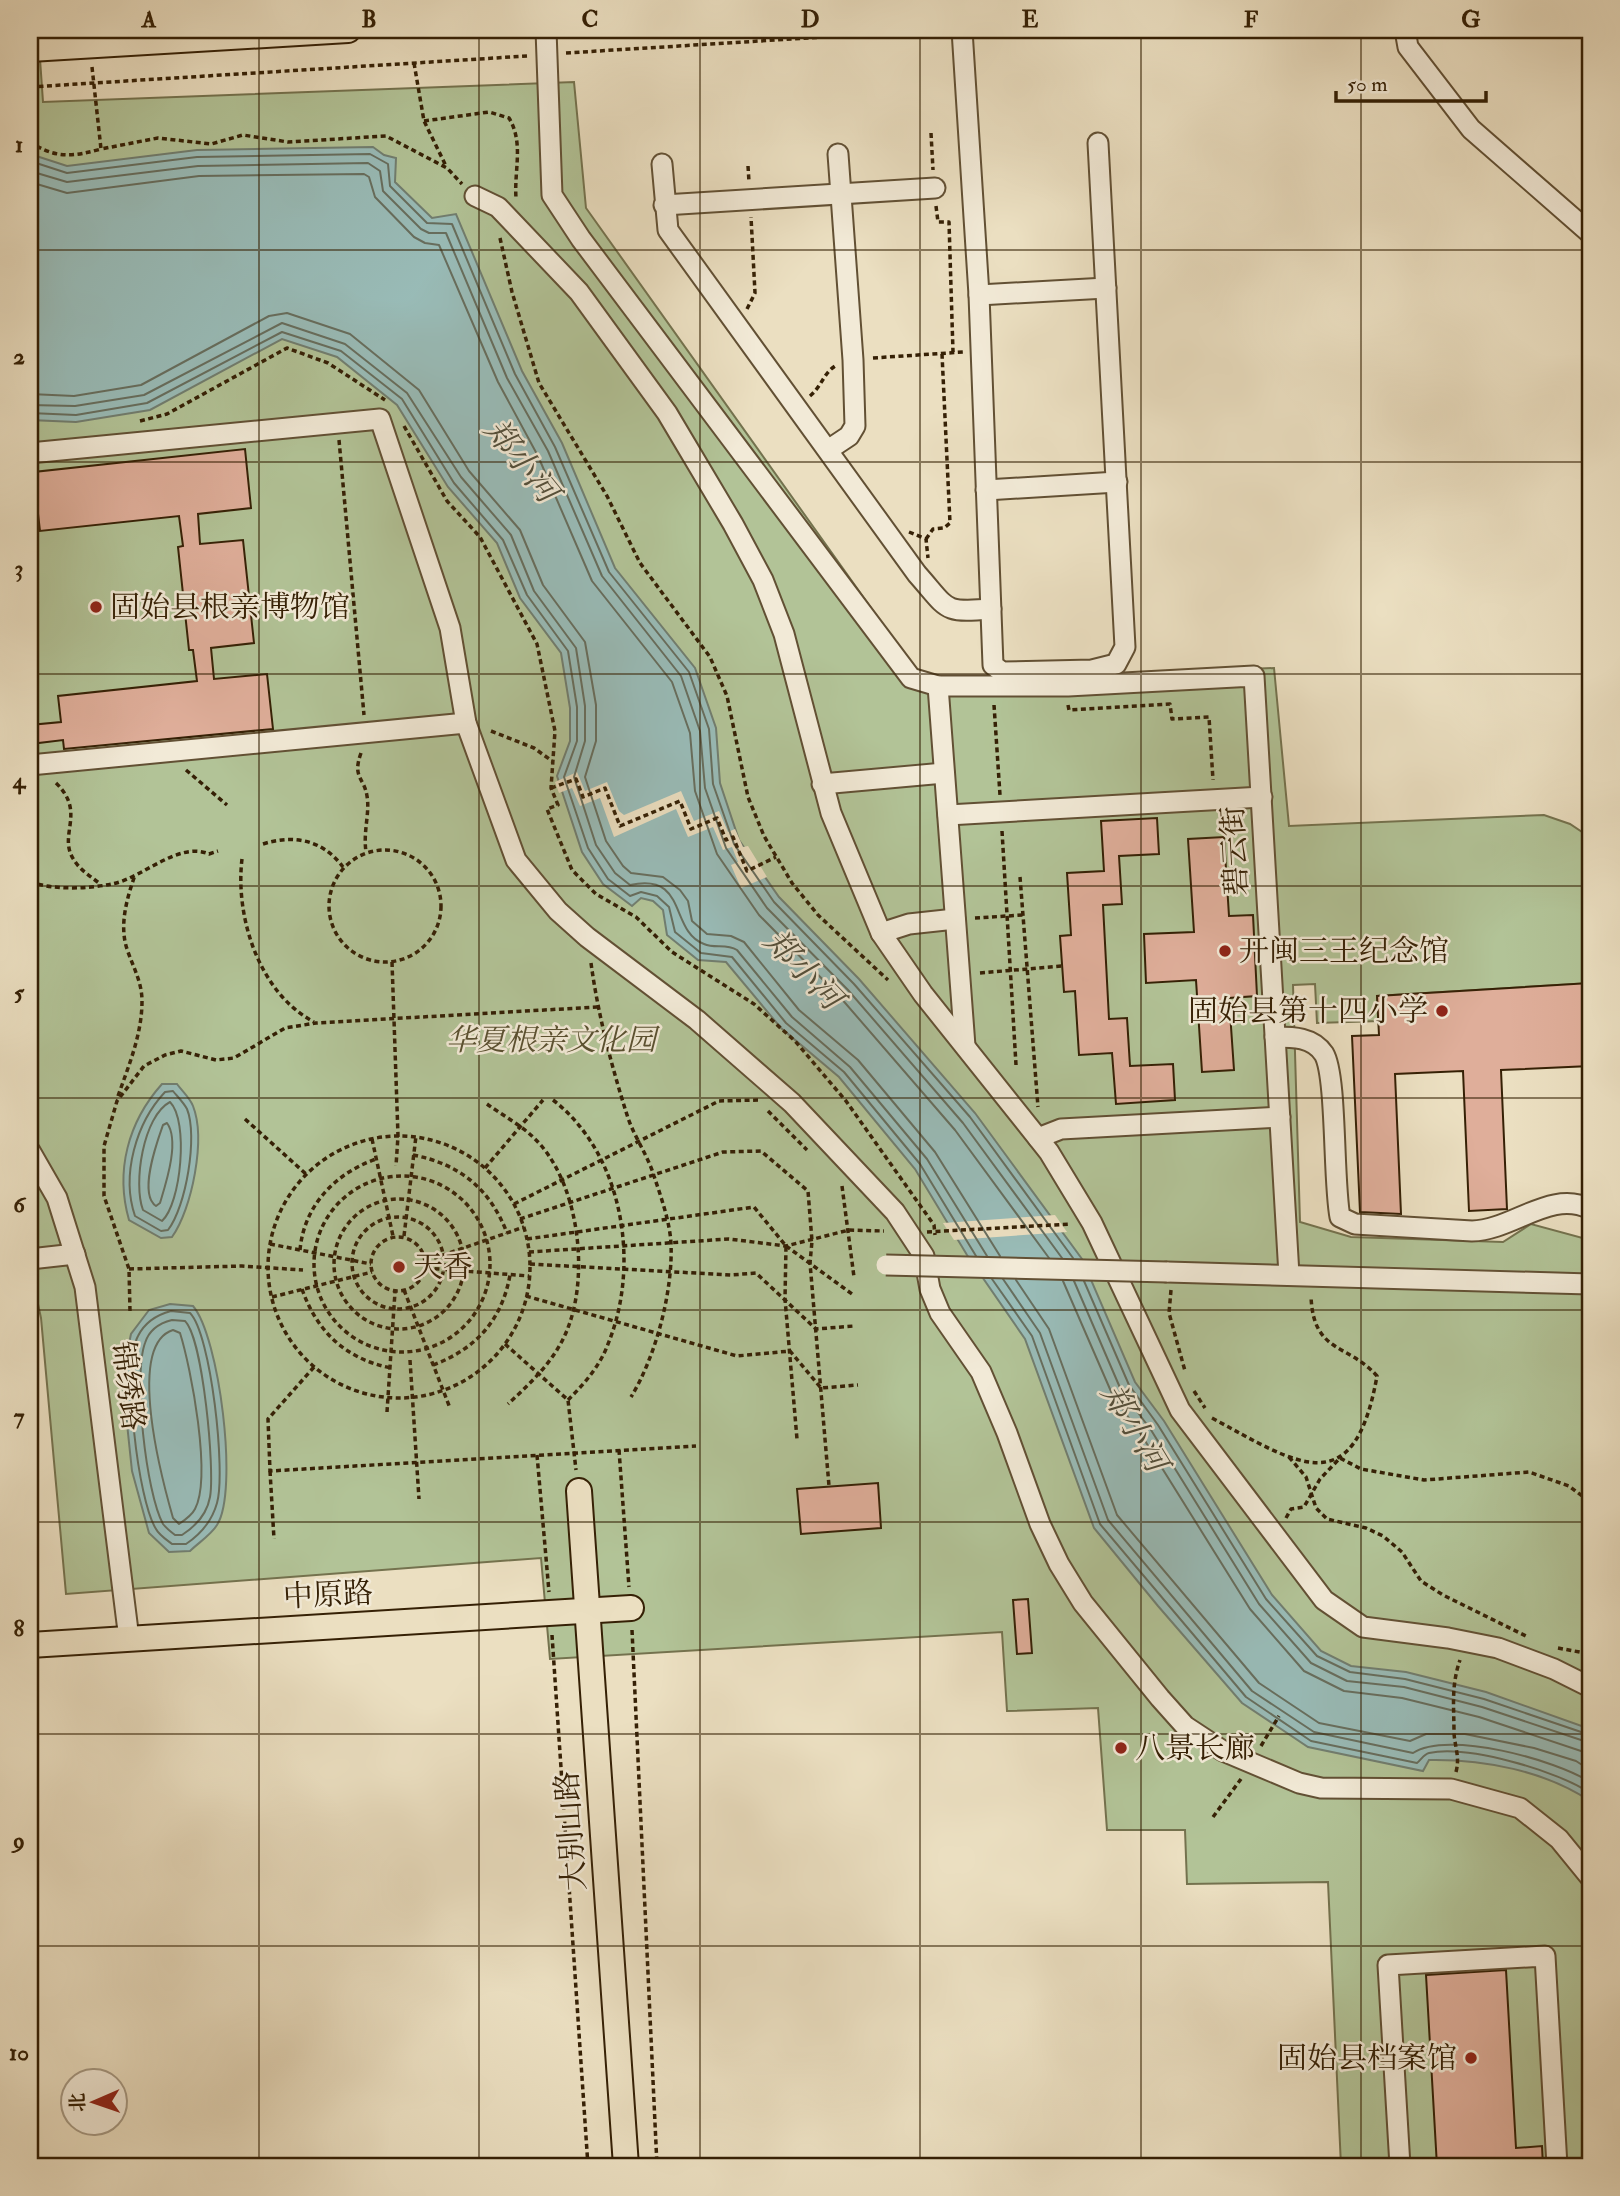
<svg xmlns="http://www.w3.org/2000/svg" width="1620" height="2196" font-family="'IM FELL Double Pica','Noto Serif SC',serif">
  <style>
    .green { fill: #b2c397; stroke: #74724e; stroke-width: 2 }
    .water { fill: #99bcb8; stroke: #717e70; stroke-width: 2 }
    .pier { fill: #ebdfc1 }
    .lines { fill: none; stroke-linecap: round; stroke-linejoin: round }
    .shore { stroke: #676e5e; stroke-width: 2 }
    .building { fill: #dfae9a; stroke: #352005; stroke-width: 2 }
    .minor-casing { stroke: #625034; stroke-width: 23 }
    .major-casing { stroke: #352005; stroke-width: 28 }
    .path { stroke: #352005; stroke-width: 3.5; stroke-dasharray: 5 3.5; stroke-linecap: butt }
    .minor { stroke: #f2ead7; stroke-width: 19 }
    .major { stroke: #ebdfc1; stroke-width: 24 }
    .minor-bridge-casing { stroke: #625034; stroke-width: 23; stroke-linecap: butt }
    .path-bridge { stroke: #352005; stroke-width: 3.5; stroke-dasharray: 5 3.5; stroke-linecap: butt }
    .minor-bridge { stroke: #f2ead7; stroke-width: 19 }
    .grid { fill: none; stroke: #352005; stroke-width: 2; stroke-opacity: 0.55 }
    .poi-dot { fill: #8f2418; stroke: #f2ead7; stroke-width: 2.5 }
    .labels { text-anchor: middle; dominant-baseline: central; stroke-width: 5; stroke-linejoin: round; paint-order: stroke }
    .poi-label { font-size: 30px; fill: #352005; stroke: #f2ead7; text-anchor: start }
    .street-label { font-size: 30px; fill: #352005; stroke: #f2ead7 }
    .park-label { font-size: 30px; font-style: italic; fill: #5a5131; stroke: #f2ead7 }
    .water-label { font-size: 32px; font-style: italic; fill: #534f3b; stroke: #f2ead7 }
    .neatline { fill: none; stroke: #352005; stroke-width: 2.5 }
    .grid-label { font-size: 23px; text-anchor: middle; font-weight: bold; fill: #352005 }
  </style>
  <rect width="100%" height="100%" fill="#ebdfc1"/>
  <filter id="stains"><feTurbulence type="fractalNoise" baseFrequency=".00286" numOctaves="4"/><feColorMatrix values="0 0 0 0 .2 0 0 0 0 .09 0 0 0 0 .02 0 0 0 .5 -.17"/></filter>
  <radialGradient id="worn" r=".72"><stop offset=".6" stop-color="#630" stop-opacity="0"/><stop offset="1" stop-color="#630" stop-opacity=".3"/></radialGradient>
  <polygon class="green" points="30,30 38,30 43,102 574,82 586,208 916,671 938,677 1020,678 1274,668 1289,826 1544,815 1570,824 1582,832 1590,844 1590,983 1377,996 1379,1021 1317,1023 1315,984 1293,985 1300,1222 1351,1237 1503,1242 1531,1224 1590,1240 1590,2166 1341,2166 1328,1882 1187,1884 1185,1830 1107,1830 1098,1708 1007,1711 1002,1632 550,1659 541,1558 66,1594 41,1318 30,1267"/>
  <g class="water">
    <path d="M373,147L384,155L396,158L395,182L432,218L456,214L522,371L562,443L615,568L695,668L716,728L720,783L739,840L779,897L859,979L975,1113L1082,1259L1135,1382L1164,1421L1272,1595L1321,1651L1351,1666L1406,1672L1486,1692L1590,1729V1801C1545,1771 1484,1759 1429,1760L1423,1771L1308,1747L1242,1703L1158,1606L1094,1528L1025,1339L967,1255L915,1169L839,1077L781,1028L726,962L698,960L667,935L663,910L653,901L641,898L632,906L603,884L582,852L557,776L570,741V708L561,653L520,598L497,543L448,487L397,405L337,357L282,339L150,410L76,422L30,420V154L67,166L197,150Z"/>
    <path d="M162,1084H177C182,1091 190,1098 193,1106C206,1139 192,1209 172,1237L161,1238L129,1220C115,1171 128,1122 162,1084Z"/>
    <path d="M170,1304L193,1306C219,1336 239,1491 217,1525C211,1535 198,1543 190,1551L169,1552L149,1533L132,1471L122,1376L131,1334L149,1310Z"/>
  </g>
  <g class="pier">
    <polygon points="577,772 585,791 607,782 619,811 624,815 681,791 694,821 719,811 728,832 735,829 743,847 748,846 767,877 741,888 731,865 738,862 732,847 723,850 713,827 688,837 676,809 614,837 600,798 580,806 572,788 559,793 555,782"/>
    <polygon points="1055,1215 1067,1232 954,1240 943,1223"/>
  </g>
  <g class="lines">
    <g class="shore">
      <polyline points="30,161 67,173 197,157 370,154 388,164 390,186 427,223 452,224 515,374 555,447 609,572 689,672 709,729 713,784 734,844 774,902 854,984 970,1117 1073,1258"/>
      <polyline points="30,171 67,182 198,166 368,163 380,171 383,191 421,229 429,233 446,233 507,378 548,451 602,576 681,676 700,731 705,788 726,848 767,908 848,990 963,1123 1062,1258"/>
      <polyline points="30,182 67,193 199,176 364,174 369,177 375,197 414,237 425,243 439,245 498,382 538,456 592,581 672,682 690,733 695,791 717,854 759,915 840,997 955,1130 1049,1258"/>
      <polyline points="30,394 74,396 141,385 269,316 287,313 350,334 419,390 469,471 520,530 543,585 585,642 596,705 596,741 585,777 606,841 623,866 631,873 663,877 680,890 688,901 692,921 707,934 731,936 744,942 799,1010 858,1060 935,1152 1000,1256"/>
      <path d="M30,405L75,406L144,395L282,323L345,344L407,393L461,477L511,535L534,591L576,648L585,706V741L574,777L596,845L615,873L630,885C688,872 669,931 704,944C715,949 726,943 737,950L792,1017L850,1067L927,1159L987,1256"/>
      <polyline points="30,413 76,415 147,403 282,332 341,351 402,399 454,483 503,540 527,595 568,651 577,707 577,741 564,777 588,848 608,879 630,896 641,892 657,896 669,907 675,932 701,953 732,957 786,1023 844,1072 920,1164 976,1256"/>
      <path d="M173,1091C177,1096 184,1103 187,1109C198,1136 186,1207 168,1230L161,1231L135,1216C121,1175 136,1123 165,1092Z"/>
      <path d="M170,1102C189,1121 181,1204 162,1221L143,1210C133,1184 143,1116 170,1102Z"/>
      <path d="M167,1123C180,1141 166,1183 160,1203L156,1206C138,1194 157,1142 163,1125Z"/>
      <path d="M992,1279L1032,1336L1100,1524L1246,1697L1311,1741L1417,1763C1421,1760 1424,1754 1429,1753C1468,1745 1558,1771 1590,1793"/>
      <path d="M1003,1279L1040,1333L1108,1520L1252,1691L1314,1732L1413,1753C1448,1730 1556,1760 1590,1782"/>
      <polyline points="1016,1280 1049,1329 1117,1515 1259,1683 1319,1723 1410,1741 1426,1734 1465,1734 1534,1748 1576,1761 1590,1770"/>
      <polyline points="1063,1281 1113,1396 1142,1436 1250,1609 1304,1671 1344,1691 1402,1698 1479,1717 1590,1754"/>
      <polyline points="1074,1281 1121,1390 1151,1430 1259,1604 1311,1663 1347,1681 1404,1687 1482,1707 1590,1743"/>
      <polyline points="1084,1281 1129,1385 1158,1425 1266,1599 1317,1656 1350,1672 1405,1679 1484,1699 1590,1735"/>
      <path d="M171,1311L190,1313C211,1334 226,1472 217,1503C212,1521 201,1534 186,1544H172C167,1540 159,1535 156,1529C138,1501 122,1366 138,1336C145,1322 156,1315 171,1311Z"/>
      <path d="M172,1320L185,1321C203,1339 215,1470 210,1497C207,1514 196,1526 182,1535H175C171,1532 166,1528 163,1524C146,1493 133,1376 145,1343C149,1330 160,1323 172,1320Z"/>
      <path d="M173,1330L180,1333C191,1368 212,1477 195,1509C192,1515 185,1520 179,1524L173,1518C163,1483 125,1345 173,1330Z"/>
    </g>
  </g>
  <g class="building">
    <polygon points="245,449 251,508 198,514 200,544 243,540 254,643 211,648 214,679 267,674 273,729 64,749 63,740 30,744 30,725 61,722 58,696 197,681 193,650 189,650 178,547 183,546 179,516 40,531 37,505 30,506 30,491 36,490 34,472"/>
    <polygon points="1157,818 1159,854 1119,856 1122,904 1103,905 1109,1019 1127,1018 1130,1066 1173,1064 1175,1100 1116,1104 1112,1053 1079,1055 1075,991 1064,992 1060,936 1071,935 1067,873 1104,871 1101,821"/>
    <polygon points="1224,837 1229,916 1253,915 1257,996 1229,998 1234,1070 1202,1072 1196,980 1146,983 1144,934 1194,932 1188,839"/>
    <polygon points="1590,983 1590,1066 1501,1070 1507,1209 1469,1211 1463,1071 1395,1074 1401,1214 1360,1212 1352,1036 1379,1035 1377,996"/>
    <polygon points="878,1483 881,1528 801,1534 797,1489"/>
    <polygon points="1028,1599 1032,1653 1017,1654 1013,1600"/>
    <polygon points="1506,1970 1516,2148 1542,2146 1543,2166 1437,2166 1426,1975"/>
  </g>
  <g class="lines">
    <defs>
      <g id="minor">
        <polyline points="546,30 552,195 581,239 911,678 938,686 1068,686 1254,676 1289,1275"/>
        <polyline points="962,30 979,295 993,665 1002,672 1092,670 1116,664 1125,647 1098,143"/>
        <polyline points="1405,30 1408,47 1471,129 1590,233"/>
        <path d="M662,164L668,230L917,574C949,610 942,613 991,609"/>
        <polyline points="475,196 498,207 579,292 667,413 733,524 763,580 784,634 831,813 881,933 923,994 1049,1152 1092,1223 1180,1410 1324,1600 1363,1627 1448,1638 1498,1648 1554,1669 1590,1687"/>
        <polyline points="664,205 935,188"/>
        <polyline points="979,295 1106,288"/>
        <polyline points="828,450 849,436 855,426 853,360 838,154"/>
        <polyline points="30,453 380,419 450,628 466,723 516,860 558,911 587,937 697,1020 792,1103 895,1212 924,1256 930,1289 940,1313 981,1372 1007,1433 1040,1524 1059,1564 1083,1603 1160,1698 1185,1726 1223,1751 1299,1783 1321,1788 1451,1789 1520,1808 1559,1839 1590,1877"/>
        <polyline points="986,490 1117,482"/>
        <polyline points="938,686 965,1046"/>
        <polyline points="30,765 466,723"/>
        <polyline points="822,784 944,773"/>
        <polyline points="948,815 1262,797"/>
        <polyline points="881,933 909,924 955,919"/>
        <path d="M1275,1037C1293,1037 1313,1037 1324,1054C1337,1076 1333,1182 1340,1217L1355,1224L1472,1231C1513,1230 1551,1189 1590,1209"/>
        <polyline points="1038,1138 1061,1129 1280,1117"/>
        <polyline points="30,1151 57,1198 85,1287 129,1639"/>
        <polyline points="30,1259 75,1254"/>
        <polyline points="1167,1272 1590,1284"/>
        <polyline points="1400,2166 1388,1965 1545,1956 1557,2166"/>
      </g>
      <g id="major">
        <polyline points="30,49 348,30"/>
        <polyline points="579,1491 626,2166"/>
        <polyline points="30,1645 631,1608"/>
      </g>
    </defs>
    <use href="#minor" class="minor-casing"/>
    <use href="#major" class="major-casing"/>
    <g class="path">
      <polyline points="566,53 937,30"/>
      <polyline points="414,63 424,121 446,166"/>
      <polyline points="92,67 101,149 158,138 211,144 243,135 288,142 386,136 447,168 462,184"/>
      <polyline points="30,87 527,56"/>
      <path d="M424,121L489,112L509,118C524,143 514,170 516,198"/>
      <path d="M30,122L35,145C58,159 76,156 101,149"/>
      <polyline points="931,133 933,170"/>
      <polyline points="748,166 749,182"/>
      <polyline points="936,206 938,222 949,222 953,352"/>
      <polyline points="500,238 512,292 539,383 607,496 640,563 710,657 727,696 748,797 764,836 792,883 818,915 888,980"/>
      <polyline points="747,309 755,293 751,217"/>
      <polyline points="873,358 963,352"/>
      <path d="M810,396C822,386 823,374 835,366"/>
      <polyline points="140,421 167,414 287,348 328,363 385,400"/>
      <polyline points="404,426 447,501 480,537 537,644 555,731 551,788 558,805 547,809 572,870 596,894 636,917 672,952 754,1004 795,1041 846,1101 934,1225 935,1235"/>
      <polyline points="339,440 364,715"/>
      <polyline points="909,532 926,539 928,558"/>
      <polyline points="926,539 933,529 944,528 950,523 942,354"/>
      <polyline points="994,705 1000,795"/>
      <polyline points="1068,705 1069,710 1170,704 1172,719 1209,717 1213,780"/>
      <polyline points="491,731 534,748 552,761"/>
      <path d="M361,753C352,778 364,777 367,796C370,813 363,831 366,852"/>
      <polyline points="186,770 227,805"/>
      <path d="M56,783C87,813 57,835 74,860C80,870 90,876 99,883"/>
      <polyline points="551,788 576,779 583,797 605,788 620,826 680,801 691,829 717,818 726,840 733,837 747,871 776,857"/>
      <polyline points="1002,831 1016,1065"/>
      <path d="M263,844C294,834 323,840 343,867"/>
      <circle cx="385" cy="906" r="56"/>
      <path d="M242,859C235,917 259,993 314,1022"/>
      <polyline points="1020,877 1038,1107"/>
      <path d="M30,882C54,890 87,889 112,884C143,878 178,841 209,854L218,851"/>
      <polyline points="975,918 1023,915"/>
      <polyline points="392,962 398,1136 396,1166"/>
      <path d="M591,963C598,1015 612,1068 628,1118C635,1138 648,1156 654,1176C661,1197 670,1222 671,1244C673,1291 656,1356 631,1397"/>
      <polyline points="980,973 1062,966"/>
      <path d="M118,1096C129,1065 142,1034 142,1001C142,982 133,967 127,949C119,925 127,898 135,875"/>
      <path d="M553,1100C623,1154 641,1264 608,1344C600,1366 584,1384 568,1400"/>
      <path d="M487,1104C502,1115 521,1125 534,1138C578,1180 589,1270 569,1325C558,1357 533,1381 508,1404"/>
      <polyline points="768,1111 807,1150"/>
      <polyline points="245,1119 306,1174"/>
      <circle cx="399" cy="1267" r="131"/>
      <polyline points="372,1139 393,1236"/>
      <path d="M413,1155C460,1164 490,1189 507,1233"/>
      <polyline points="485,1168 543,1100"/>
      <circle cx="402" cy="1264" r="88"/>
      <polyline points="842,1186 854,1277"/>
      <circle cx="399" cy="1264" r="65"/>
      <polyline points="514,1204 719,1101 758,1100"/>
      <circle cx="398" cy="1263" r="46"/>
      <polyline points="520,1219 723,1152 761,1151 808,1191 812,1241 810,1263 829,1486"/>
      <polyline points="404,1236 416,1136"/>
      <circle cx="398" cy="1264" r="27"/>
      <polyline points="527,1239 754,1207 786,1246 785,1299 797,1439"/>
      <polyline points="270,1244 371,1264"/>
      <polyline points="786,1246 852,1294"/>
      <path d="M300,1250C304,1205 336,1173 376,1159"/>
      <polyline points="529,1252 729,1239 786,1246 849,1230 884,1231"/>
      <polyline points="426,1261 524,1227"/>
      <polyline points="530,1264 731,1275 756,1273 816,1329 854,1326"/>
      <polyline points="426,1268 529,1276"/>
      <polyline points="129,1269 242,1266 303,1270"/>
      <path d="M302,1289C317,1332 346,1359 391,1368"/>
      <polyline points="404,1290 450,1408"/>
      <polyline points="1171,1290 1169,1313 1185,1371"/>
      <polyline points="526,1296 737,1356 790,1351 821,1388 858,1385"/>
      <polyline points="272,1297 372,1272"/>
      <polyline points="130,1311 129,1269 104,1196 104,1146 117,1101 144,1066 165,1055 181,1051 216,1060 234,1058 285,1028 316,1023 597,1007"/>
      <polyline points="505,1344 568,1400 576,1470"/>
      <polyline points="410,1360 419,1499"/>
      <path d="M433,1365C476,1349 502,1320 510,1275"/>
      <polyline points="314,1367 268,1419 270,1471 696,1446"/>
      <polyline points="1194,1391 1205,1408"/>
      <polyline points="387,1412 395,1292"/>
      <path d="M1212,1418C1297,1464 1354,1505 1377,1376C1348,1343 1313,1354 1311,1296"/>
      <polyline points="619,1450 629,1587"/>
      <polyline points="537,1455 549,1592"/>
      <polyline points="1289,1457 1306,1477 1316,1508 1327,1519 1366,1528 1383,1536 1402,1552 1421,1581 1443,1595 1528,1637"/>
      <polyline points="270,1471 274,1539"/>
      <polyline points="1286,1518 1291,1509 1304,1507 1320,1479 1340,1458 1361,1469 1424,1480 1529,1472 1569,1486 1590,1502"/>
      <polyline points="632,1630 657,2166"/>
      <polyline points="552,1635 588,2166"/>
      <polyline points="1558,1648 1590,1654"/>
      <polyline points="1261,1746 1279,1716"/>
      <path d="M1456,1772C1460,1757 1455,1748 1454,1733C1454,1706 1451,1686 1460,1660"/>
      <polyline points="1213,1817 1241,1779"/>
    </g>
    <use href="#minor" class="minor"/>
    <use href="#major" class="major"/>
    <defs>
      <polyline id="minor-bridge" points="886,1265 1167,1272"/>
    </defs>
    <use href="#minor-bridge" class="minor-bridge-casing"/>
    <polyline class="path-bridge" points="927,1232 1071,1224"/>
    <use href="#minor-bridge" class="minor-bridge"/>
  </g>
  <path class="grid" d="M259,30V2166M479,30V2166M700,30V2166M920,30V2166M1141,30V2166M1361,30V2166M30,250H1590M30,462H1590M30,674H1590M30,886H1590M30,1098H1590M30,1310H1590M30,1522H1590M30,1734H1590M30,1946H1590"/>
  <g class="poi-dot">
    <circle cx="96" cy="607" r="7"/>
    <circle cx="1225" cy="951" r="7"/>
    <circle cx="1442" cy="1011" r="7"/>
    <circle cx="399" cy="1267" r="7"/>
    <circle cx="1121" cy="1748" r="7"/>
    <circle cx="1471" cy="2058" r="7"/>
  </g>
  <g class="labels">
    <g class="poi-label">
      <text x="110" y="607">固始县根亲博物馆</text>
      <text x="1239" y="951">开闽三王纪念馆</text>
      <text x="1428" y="1011" text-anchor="end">固始县第十四小学</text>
      <text x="413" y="1267">天香</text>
      <text x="1135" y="1748">八景长廊</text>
      <text x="1457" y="2058" text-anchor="end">固始县档案馆</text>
    </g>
    <g class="street-label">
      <text transform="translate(1235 851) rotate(-93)">碧云街</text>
      <text transform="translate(128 1386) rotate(83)">锦绣路</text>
      <text transform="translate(328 1595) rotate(-3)">中原路</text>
      <text transform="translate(571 1831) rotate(-94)">大别山路</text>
    </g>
    <g class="park-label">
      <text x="551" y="1040">华夏根亲文化园</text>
    </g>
    <g class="water-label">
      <text transform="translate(521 461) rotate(51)">郑小河</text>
      <text transform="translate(803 970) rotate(46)">郑小河</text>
      <text transform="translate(1134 1428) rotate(59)">郑小河</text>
    </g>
  </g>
  <rect width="1620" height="2196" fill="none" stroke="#ebdfc1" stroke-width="77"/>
  <g transform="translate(94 2102) rotate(268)"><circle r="33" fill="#f2ead7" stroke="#a69983" stroke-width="2"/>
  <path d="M0-5L12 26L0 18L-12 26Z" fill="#8f2418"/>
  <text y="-10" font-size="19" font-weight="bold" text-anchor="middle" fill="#352005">北</text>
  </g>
  <path d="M1336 91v10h150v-10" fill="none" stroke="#352005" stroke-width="3.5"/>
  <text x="1347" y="91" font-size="21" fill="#352005" stroke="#f2ead7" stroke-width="5" paint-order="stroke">50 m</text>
  <rect x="38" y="38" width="1544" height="2120" class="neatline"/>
  <g class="grid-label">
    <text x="149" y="27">A</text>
    <text x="369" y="27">B</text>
    <text x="590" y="27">C</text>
    <text x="810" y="27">D</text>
    <text x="1030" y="27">E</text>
    <text x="1251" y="27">F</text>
    <text x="1471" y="27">G</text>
    <text x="19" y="152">1</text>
    <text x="19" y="364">2</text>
    <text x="19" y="576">3</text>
    <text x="19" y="788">4</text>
    <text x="19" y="1000">5</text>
    <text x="19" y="1212">6</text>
    <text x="19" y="1424">7</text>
    <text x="19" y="1636">8</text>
    <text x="19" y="1848">9</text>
    <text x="19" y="2060">10</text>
  </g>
  <rect width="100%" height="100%" filter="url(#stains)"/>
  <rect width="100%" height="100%" fill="url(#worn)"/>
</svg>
